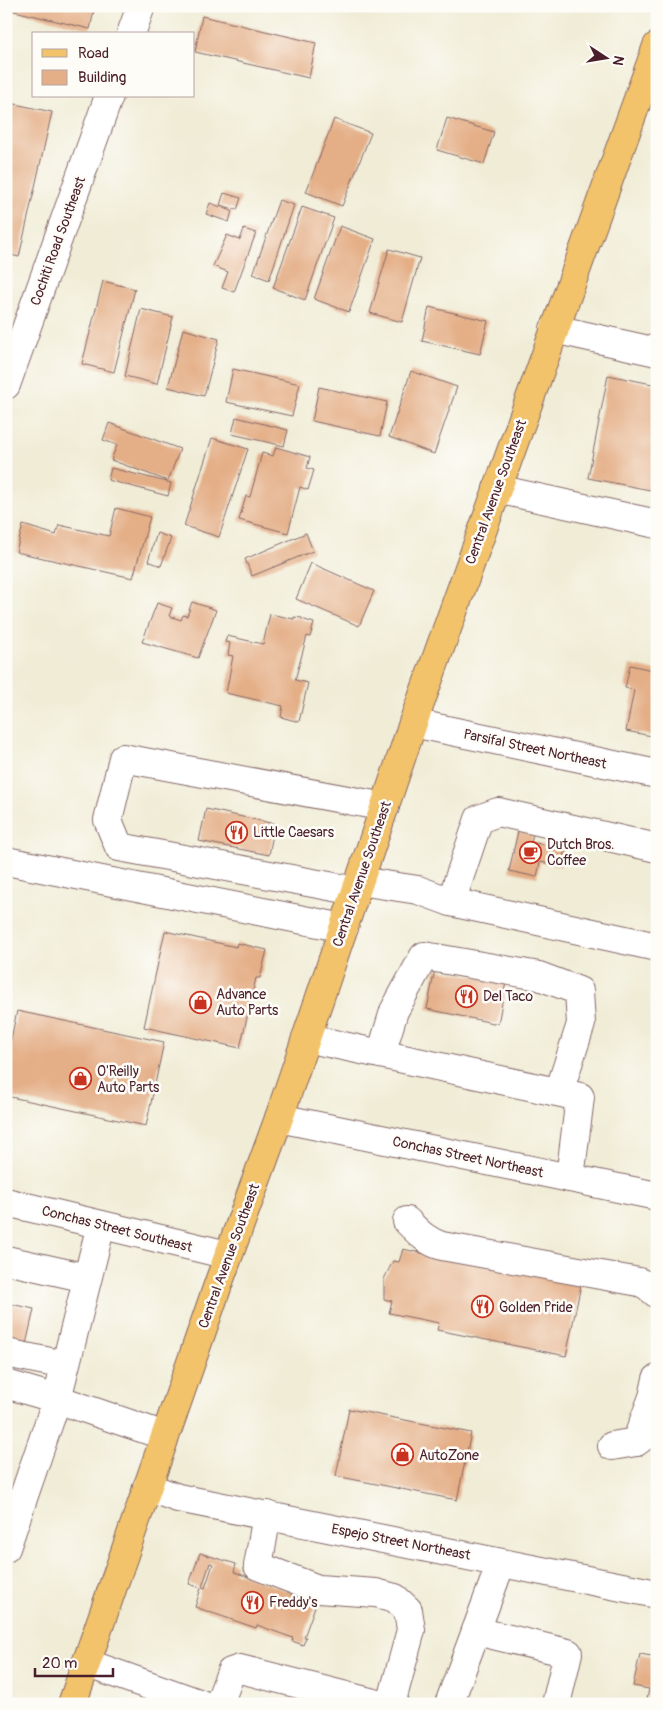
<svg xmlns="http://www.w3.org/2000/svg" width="663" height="1710" font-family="Pangolin,sans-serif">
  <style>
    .building { fill: #e4ae86; fill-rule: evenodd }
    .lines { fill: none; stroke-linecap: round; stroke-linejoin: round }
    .minor-casing { stroke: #846767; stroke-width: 30 }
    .major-casing { stroke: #846767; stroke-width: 30 }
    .minor { stroke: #fff; stroke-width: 28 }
    .major { stroke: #f2c36a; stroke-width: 28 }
    .labels { text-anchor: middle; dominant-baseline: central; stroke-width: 5; stroke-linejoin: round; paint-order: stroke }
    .street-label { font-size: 14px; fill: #4a1f2b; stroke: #fdfcf7 }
    .poi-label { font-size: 14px; fill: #4a1f2b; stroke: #fdfcf7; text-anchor: start }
  </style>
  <rect width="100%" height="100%" fill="#fdfcf7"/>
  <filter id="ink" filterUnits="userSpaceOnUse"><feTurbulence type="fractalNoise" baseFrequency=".02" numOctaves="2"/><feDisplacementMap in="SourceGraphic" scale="10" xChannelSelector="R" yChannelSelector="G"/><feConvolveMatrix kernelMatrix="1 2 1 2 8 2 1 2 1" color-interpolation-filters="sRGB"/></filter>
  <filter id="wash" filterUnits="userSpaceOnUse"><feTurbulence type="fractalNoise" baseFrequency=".0096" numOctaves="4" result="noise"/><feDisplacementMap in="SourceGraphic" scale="20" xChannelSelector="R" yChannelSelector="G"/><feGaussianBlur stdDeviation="1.12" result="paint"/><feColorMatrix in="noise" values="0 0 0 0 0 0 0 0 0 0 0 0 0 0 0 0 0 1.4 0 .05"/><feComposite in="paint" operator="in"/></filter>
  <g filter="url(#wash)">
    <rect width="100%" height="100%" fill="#f0ecd6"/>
    <g id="blocks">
      <g class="building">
        <polygon points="6,6 95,6 90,29 6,9"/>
        <polygon points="202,16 316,43 309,78 195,52"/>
        <polygon points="6,102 52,112 19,257 6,254"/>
        <polygon points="447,118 494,132 484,164 437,150"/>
        <polygon points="334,119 371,133 342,206 306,192"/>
        <polygon points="224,193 241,198 237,210 220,205"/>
        <polygon points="279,200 294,205 269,280 253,274"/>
        <polygon points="210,203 232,211 229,222 206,214"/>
        <polygon points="302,207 334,218 305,300 273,288"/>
        <polygon points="340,226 375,239 349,312 314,299"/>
        <polygon points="244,229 256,233 234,292 222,288 228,272 213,266 227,235 240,240"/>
        <polygon points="389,249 420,258 402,322 370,313"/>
        <polygon points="103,281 135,289 114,372 82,364"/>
        <polygon points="429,307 488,321 480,354 422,341"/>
        <polygon points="141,309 173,317 157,384 125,376"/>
        <polygon points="183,329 219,339 204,396 168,387"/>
        <polygon points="233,369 300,384 292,416 226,402"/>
        <polygon points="411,371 457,387 434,454 389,437"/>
        <polygon points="608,375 657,385 657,465 655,465 650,490 588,478"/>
        <polygon points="319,387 387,402 380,436 312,421"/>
        <polygon points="236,417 288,430 284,446 232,434"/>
        <polygon points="109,423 180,449 168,481 111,460 117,445 103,440"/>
        <polygon points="212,438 248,449 219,537 184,526"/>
        <polygon points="276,447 310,457 307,468 314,470 308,490 300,487 288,533 239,520 246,496 250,497 262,453 273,456"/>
        <polygon points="111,468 171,483 168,496 108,480"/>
        <polygon points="116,508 150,517 133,578 16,552 23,525 56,535 59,525 109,536"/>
        <polygon points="157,533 171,538 161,566 148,561"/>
        <polygon points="306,533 313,551 252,576 245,559"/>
        <polygon points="311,563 374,591 359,626 296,599"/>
        <polygon points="192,602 216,610 198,658 142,642 157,603 172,608 169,616 181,620 183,615 187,616"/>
        <polygon points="270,614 294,619 294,617 302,618 302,619 314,623 310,637 307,636 295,680 308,683 299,722 281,717 283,706 226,693 233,656 228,655 230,643 225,642 227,636 263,644"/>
        <polygon points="630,665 657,671 657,737 626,731 634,690 625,688"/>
        <polygon points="206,809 275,824 269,855 199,841"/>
        <polygon points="518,831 533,834 531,842 565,849 561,866 540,862 537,877 509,871"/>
        <polygon points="165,931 236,947 237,943 267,950 260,978 256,978 240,1048 144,1027"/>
        <polygon points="435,969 506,982 498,1024 427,1009"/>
        <polygon points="17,1011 164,1042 146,1126 6,1096 6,1062"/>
        <polygon points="403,1249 452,1260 582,1280 566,1356 437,1330 439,1323 389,1313 392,1301 384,1299 384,1279 393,1261 399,1262"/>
        <polygon points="6,1303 34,1309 25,1349 6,1345"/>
        <polygon points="349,1409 471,1433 457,1500 336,1476"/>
        <path d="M200,1553L236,1564L234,1572L317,1601L304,1637H306L303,1645L292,1641L293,1638L257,1625L256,1628L195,1607L201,1588L189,1584ZM210,1563L213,1564L205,1588L202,1587Z"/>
        <polygon points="640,1654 657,1657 657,1704 646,1704 649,1689 633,1686"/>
      </g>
    </g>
  </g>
  <g filter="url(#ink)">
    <use href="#blocks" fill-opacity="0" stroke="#846767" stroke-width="1"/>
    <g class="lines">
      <defs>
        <g id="minor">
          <polyline points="131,34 141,6"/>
          <polyline points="554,329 657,352"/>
          <polyline points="6,385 109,96"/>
          <polyline points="497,489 657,524"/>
          <polyline points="413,723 657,774"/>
          <polyline points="6,861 344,928"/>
          <polyline points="359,881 418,890 451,902 657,947"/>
          <polyline points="356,891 119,847 108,820 123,758 385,807"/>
          <polyline points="451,902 479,819 498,812 657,848"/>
          <polyline points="306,1038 580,1097 570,1178"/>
          <polyline points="381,1054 394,1011 424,956 539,976 579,991 581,1024 559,1092"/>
          <polyline points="279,1118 657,1196"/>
          <polyline points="6,1202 228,1255"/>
          <path d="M407,1221C418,1232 426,1241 442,1246L639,1282L646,1285L657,1294"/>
          <polyline points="101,1225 57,1399 165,1436"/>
          <polyline points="6,1260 87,1278"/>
          <polyline points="6,1353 65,1365"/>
          <polyline points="6,1384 57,1399 6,1548"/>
          <polyline points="636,1442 653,1397 657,1379"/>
          <polyline points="612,1446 636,1442 652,1431"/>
          <polyline points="147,1487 178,1498 657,1594"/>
          <polyline points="267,1515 258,1566 318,1589 376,1593 395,1598 408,1610 411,1630 391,1704"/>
          <polyline points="476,1631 568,1653 556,1704"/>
          <polyline points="86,1663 201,1704"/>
          <polyline points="219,1704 231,1672 240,1669 378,1704"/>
          <polyline points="449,1704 501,1563"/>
        </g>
        <polyline id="major" points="72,1704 220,1279 279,1118 413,723 657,46"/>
      </defs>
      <use href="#minor" class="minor-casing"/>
      <use href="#major" class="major-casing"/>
      <use href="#minor" class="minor"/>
      <use href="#major" class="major"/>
    </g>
  </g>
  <defs>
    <symbol id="restaurant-ring" viewBox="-11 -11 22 22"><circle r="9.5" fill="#fdfcf7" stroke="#c8321e" stroke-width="1.5"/><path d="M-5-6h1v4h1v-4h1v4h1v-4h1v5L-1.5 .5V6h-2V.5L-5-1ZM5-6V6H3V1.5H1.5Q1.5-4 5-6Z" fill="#c8321e"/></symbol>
    <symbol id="cafe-ring" viewBox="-11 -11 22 22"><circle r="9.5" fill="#fdfcf7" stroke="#c8321e" stroke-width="1.5"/><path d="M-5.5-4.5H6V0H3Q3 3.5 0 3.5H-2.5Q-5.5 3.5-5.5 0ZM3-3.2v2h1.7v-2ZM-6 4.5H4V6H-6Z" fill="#c8321e"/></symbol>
    <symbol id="shop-ring" viewBox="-11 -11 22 22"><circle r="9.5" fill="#fdfcf7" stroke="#c8321e" stroke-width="1.5"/><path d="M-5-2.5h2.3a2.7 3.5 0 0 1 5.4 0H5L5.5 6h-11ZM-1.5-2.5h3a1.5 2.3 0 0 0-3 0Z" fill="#c8321e"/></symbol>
  </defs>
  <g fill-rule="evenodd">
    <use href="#restaurant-ring" x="224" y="820" width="25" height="25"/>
    <use href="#cafe-ring" x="518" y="840" width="25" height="25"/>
    <use href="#restaurant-ring" x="454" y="984" width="25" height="25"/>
    <use href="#shop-ring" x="188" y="990" width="25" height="25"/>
    <use href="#shop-ring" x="68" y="1066" width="25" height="25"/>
    <use href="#restaurant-ring" x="470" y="1294" width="25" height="25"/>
    <use href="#shop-ring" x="390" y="1442" width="25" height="25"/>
    <use href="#restaurant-ring" x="240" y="1590" width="25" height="25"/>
  </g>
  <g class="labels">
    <g class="street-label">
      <text transform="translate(58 241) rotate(-70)">Cochiti Road Southeast</text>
      <text transform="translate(496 492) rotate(-70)">Central Avenue Southeast</text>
      <text transform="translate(535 749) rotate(12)">Parsifal Street Northeast</text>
      <text transform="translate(362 874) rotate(-71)">Central Avenue Southeast</text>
      <text transform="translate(468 1157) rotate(12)">Conchas Street Northeast</text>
      <text transform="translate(117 1229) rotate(14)">Conchas Street Southeast</text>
      <text transform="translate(229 1256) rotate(-70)">Central Avenue Southeast</text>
      <text transform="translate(401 1542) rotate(11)">Espejo Street Northeast</text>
    </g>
    <g class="poi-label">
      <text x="253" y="832">Little Caesars</text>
      <text x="547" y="844">Dutch Bros.<tspan x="547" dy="16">Coffee</tspan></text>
      <text x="216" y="994">Advance<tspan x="216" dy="16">Auto Parts</tspan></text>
      <text x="483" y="996">Del Taco</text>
      <text x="97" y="1071">O'Reilly<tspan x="97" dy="16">Auto Parts</tspan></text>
      <text x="499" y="1307">Golden Pride</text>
      <text x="419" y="1455">AutoZone</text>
      <text x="269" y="1602">Freddy's</text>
    </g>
  </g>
  <rect width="663" height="1710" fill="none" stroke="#fdfcf7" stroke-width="25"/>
  <rect x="32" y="32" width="162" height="65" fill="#fdfcf7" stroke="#b5a4a5"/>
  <rect x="42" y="49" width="25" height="8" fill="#f2c36a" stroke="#b5a4a5"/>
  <text x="78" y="58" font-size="15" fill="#4a1f2b">Road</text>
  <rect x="42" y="70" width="25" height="15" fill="#e4ae86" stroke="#b5a4a5"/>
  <text x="78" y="82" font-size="15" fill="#4a1f2b">Building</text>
  <g transform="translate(606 58) rotate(102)" stroke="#fdfcf7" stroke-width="4" paint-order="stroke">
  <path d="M0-4L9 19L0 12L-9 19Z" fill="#4a1f2b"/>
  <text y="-8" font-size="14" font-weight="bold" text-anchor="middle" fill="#4a1f2b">N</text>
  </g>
  <path d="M35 1668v8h78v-8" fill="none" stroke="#4a1f2b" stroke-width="2.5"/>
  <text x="42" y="1668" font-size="15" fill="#4a1f2b" stroke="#fdfcf7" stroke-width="4" paint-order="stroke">20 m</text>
</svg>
